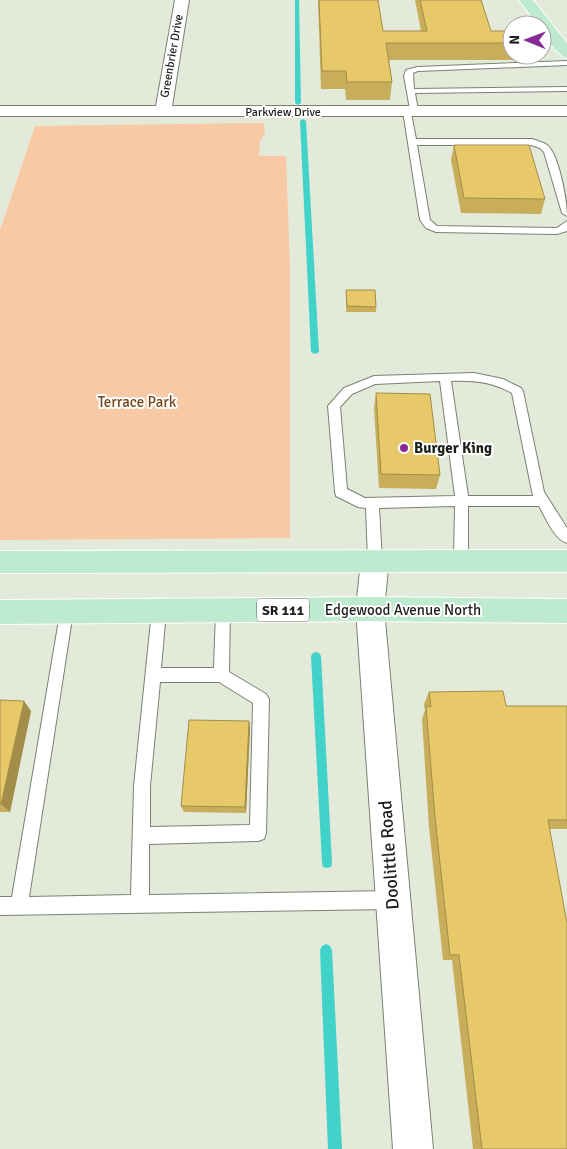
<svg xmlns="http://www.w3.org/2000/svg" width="567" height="1149" font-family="Signika,sans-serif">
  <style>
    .green { fill: #f8c9a5 }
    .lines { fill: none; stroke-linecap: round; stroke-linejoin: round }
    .stream { fill: #41d2ca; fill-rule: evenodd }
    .lane-casing { stroke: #7b8172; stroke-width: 2 }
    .street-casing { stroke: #7b8172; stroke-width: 2 }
    .primary-casing { stroke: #fff; stroke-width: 2 }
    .lane { fill: #fff; fill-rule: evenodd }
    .street { fill: #fff; fill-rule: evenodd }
    .primary { fill: #beeacf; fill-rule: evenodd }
    .wall { fill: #c8ad5a }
    .shaded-wall { fill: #a28d4a }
    .building { fill: #e8c969; stroke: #a28d4a }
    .poi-dot { fill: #862a95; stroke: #fff; stroke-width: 2 }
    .labels { text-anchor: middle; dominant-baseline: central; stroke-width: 4; stroke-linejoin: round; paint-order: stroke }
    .far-street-label { font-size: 12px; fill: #1e211b; stroke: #fff }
    .shield { fill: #fff; stroke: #62645f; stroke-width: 1 }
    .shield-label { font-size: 14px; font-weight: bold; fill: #1e211b }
    .park-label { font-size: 15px; fill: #784618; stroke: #fff }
    .poi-label { font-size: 15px; font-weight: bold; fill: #1e211b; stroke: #fff; text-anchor: start }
    .street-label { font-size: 15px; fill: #1e211b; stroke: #fff }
    .near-street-label { font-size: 18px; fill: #1e211b; stroke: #fff }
  </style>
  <rect width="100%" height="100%" fill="#e3ead9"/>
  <polygon class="green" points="264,123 265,133 260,141 259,156 286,156 290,266 290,538 0,540 0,230 35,126"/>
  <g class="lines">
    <g class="stream">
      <polygon points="295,0 299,0 301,103 298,105 295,103"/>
      <polygon points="303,119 306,121 319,352 315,354 311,352 300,121"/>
      <polygon points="316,652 319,653 321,656 332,863 331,867 327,868 323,867 322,863 311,656 313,653"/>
      <polygon points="326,944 330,946 332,950 342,1149 328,1149 320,950 322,946"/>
    </g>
    <defs>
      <g id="lane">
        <path d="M567,61V65L418,71L413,73L414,89L567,87V91L415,93L418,111L411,113L416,139H532C537,141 543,142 547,145C559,154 567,201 567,216L562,213L544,152L540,148L531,145H417L430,220L437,226L557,228L567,221V231L557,234L436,232L426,228L420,220L403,111L410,109L404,76L406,70L417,67Z"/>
        <path d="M474,373L503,379L521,388L523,391L544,492L567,528V543C554,539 546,518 539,506H468V561L466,565L461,567L456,565L454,561L455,506L379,508L382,560L380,564L375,566L370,564L368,560L366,508L358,507L336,496L335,492L328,406L344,388L374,376ZM440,381L455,496L365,498L347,489L340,407L352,394L375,384ZM451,381C474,380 492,382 512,393L533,496H468Z"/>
        <path d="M223,604L228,606L230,610L229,672L266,694L269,699L266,833L264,839L258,841L149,844V895L392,891L398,894L401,900L398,906L392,909L0,915V897H12L61,608L66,606L71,608L73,612L29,897L131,895L134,786L152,611L154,607L159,605L164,607L166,611L161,668H214L216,610L218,606ZM160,682H219L253,703L250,825L150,827V786Z"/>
      </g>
      <g id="street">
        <polygon points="175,0 189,0 172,106 567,106 567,116 0,116 0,106 156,106"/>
        <polygon points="375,549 385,552 389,560 384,609 433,1149 393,1149 356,609 361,560 365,552"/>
      </g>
      <g id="primary">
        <path d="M519,0H533L567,43V58C557,55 542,35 542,25H538Z"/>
        <polygon points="567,550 567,572 0,573 0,551"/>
        <polygon points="370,597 567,599 567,623 370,621 0,624 0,600"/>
      </g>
    </defs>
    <use href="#lane" class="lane-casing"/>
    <use href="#street" class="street-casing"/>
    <use href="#primary" class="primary-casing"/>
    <use href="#lane" class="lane"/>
    <use href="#street" class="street"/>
    <use href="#primary" class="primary"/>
  </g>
  <g class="wall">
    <polygon points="318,0 378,0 383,31 421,31 415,0 481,0 491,31 512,31 512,55 527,55 525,60 389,60 392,82 390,100 346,100 345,89 321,89"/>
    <polygon points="454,145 545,199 541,214 461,213 451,160"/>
    <polygon points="346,290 376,307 376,312 346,312"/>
    <polygon points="376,393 440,475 436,489 379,488 374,408"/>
    <polygon points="429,692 506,706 567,706 567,829 549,829 567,1149 473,1149 452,960 443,960 429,827 422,719 425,710 424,704"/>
    <polygon points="0,700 31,711 10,812 0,812"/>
    <polygon points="249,721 250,728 246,813 184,812 181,806"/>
  </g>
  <g class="shaded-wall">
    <polygon points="24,701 31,711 10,812 1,804"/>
    <polygon points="249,721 250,728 246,813 245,807"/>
  </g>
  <g class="building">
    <polygon points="319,0 378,0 383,31 427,31 420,0 481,0 491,31 512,31 512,43 386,43 392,82 347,82 346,71 322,71"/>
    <polygon points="454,145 529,145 545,199 464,198"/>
    <polygon points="346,290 375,290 376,307 347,306"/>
    <polygon points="376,393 430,394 440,475 381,474"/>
    <polygon points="503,691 506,706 567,706 567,820 548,820 567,923 567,1149 482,1149 459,955 450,955 435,817 426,706 431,707 429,692"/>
    <polygon points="0,700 24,701 1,804 0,804"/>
    <polygon points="189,720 249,721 245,807 181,806"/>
  </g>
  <circle class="poi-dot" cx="404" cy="448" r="5"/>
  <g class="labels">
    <g class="far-street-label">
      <text transform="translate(172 56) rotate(-80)">Greenbrier Drive</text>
      <text x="283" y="112">Parkview Drive</text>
    </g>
    <rect class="shield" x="257" y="598.5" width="52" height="23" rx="4"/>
    <g class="shield-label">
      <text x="283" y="610">SR 111</text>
    </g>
    <g class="park-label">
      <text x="137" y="402">Terrace Park</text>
    </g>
    <g class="poi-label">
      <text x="414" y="448">Burger King</text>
    </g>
    <g class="street-label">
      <text x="403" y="610">Edgewood Avenue North</text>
    </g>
    <g class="near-street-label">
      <text transform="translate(389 855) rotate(-94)">Doolittle Road</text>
    </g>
  </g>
  <g transform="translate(527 40) rotate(271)"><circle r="24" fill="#ffffff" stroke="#a5a6a4"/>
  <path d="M0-4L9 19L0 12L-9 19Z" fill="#862a95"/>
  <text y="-8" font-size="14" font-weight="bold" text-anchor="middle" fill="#1e211b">N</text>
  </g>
</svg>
